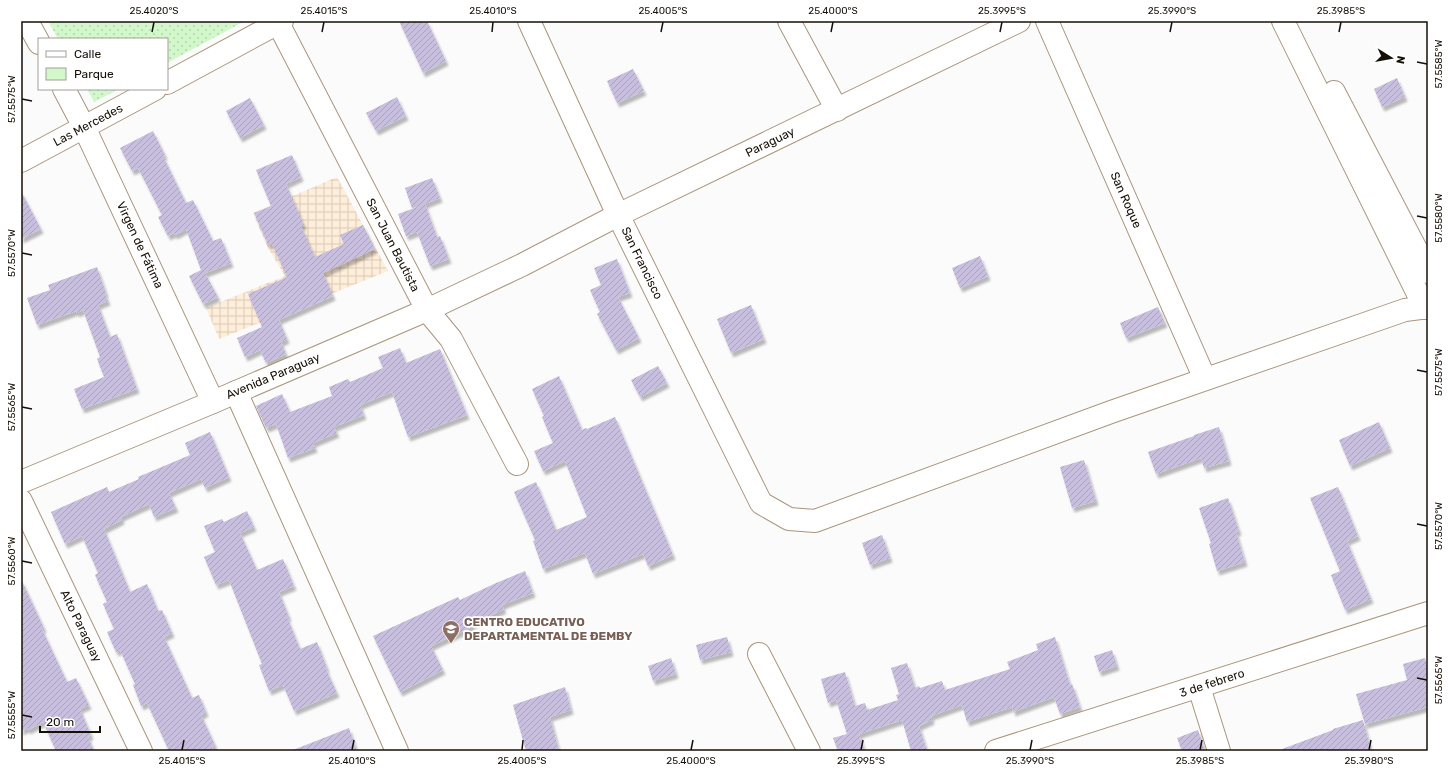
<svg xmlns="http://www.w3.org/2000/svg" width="1449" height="772" font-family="Rubik,sans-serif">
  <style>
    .industrial { fill: url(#industrial-grid) }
    .green { fill: url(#green-dots) }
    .building { fill: url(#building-hatch); filter: url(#shadow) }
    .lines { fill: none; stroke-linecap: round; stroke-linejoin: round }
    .street-casing { stroke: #ab957b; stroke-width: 24 }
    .secondary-casing { stroke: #ab957b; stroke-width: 24 }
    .street { stroke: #fff; stroke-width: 22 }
    .secondary { stroke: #fff; stroke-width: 22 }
    .ticks { fill: none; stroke: #160f06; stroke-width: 1.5 }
    .labels { text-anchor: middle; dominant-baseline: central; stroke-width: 3.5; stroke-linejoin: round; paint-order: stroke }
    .street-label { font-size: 12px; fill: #160f06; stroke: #fff }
    .education-label { font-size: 12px; font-weight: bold; fill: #785e54; stroke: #fff; text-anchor: start }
    .neatline { fill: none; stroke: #160f06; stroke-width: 1.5 }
    .ticks-label { font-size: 10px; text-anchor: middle; fill: #160f06 }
  </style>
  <defs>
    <pattern id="industrial-grid" width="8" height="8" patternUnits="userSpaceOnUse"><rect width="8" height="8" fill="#feedd9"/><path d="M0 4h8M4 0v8" fill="none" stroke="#d9cab9"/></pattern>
    <pattern id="green-dots" width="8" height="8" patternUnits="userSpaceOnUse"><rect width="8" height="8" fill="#d2f7cb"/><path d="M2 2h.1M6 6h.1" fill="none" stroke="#b4d3ad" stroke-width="1.8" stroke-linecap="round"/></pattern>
    <pattern id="building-hatch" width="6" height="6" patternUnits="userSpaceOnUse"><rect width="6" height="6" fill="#c8bedd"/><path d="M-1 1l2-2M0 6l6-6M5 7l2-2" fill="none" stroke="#aba2bc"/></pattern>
    <filter id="shadow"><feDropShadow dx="2.5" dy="4.5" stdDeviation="1" flood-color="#0004"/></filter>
  </defs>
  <rect width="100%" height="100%" fill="#fbfbfb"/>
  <polygon class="industrial" points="337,177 388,271 219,339 206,308 285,276 267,246 253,213"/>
  <g class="green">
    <polygon points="48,21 245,21 167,63 167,39 58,39"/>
    <polygon points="87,89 119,89 94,102"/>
  </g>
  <g class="building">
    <polygon points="399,21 427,21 446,61 423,73"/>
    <polygon points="633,69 644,91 617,103 607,81"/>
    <polygon points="1397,78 1405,97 1382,107 1374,89"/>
    <polygon points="397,97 406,116 376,131 366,113"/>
    <polygon points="250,98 264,125 240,138 226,111"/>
    <polygon points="153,131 165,155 163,156 186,203 193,200 213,241 221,238 231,263 205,273 218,297 203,304 189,276 201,270 186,229 175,235 174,233 168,236 158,217 162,215 138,168 132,171 120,148"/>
    <polygon points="292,155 301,177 286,184 304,225 301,226 315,257 344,244 340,235 363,225 375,249 323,273 333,296 279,320 287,339 281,342 286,354 266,363 260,350 245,357 237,338 262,327 248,294 287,277 272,244 268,245 254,213 271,206 256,170"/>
    <polygon points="432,178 440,198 425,204 437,237 440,236 449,259 430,266 417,232 406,236 398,214 420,206 412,208 405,188"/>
    <polygon points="21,191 41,229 21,239"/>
    <polygon points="980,256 988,276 960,288 952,268"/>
    <polygon points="617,259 630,293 618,297 639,338 616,350 597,314 600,312 590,290 601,285 594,268"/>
    <polygon points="97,267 106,293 105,294 108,301 98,305 110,337 117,334 137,389 82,409 74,389 104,377 97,359 100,357 83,310 77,313 76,311 37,325 27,298 50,290 48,285"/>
    <polygon points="751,305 764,339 731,353 717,319"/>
    <polygon points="1158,307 1165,323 1126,338 1120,323"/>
    <polygon points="400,348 406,363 440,349 467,415 408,437 392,392 360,405 364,415 334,427 337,433 313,443 315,448 288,458 276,424 266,428 256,406 282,394 290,412 332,396 329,387 348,379 350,382 383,368 378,357"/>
    <polygon points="658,366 667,383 640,397 631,380"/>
    <polygon points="559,376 582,430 586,428 587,429 615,417 673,555 648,566 643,554 593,574 585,553 543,569 533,541 535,540 514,492 536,482 556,530 587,517 565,461 543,471 534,451 553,443 542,417 544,416 532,389"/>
    <polygon points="1379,422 1390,448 1350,466 1339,440"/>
    <polygon points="1219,427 1229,461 1204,468 1201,458 1156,474 1148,452 1194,436 1194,435"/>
    <polygon points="210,432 229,477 205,488 201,479 169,493 176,508 154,517 149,504 121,517 122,520 104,529 130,592 147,584 158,611 162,610 172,633 164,637 192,698 199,695 206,712 201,715 215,745 212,747 213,751 169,751 147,703 141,706 133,685 135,684 120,650 116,652 107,632 114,629 103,604 107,602 95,575 98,573 82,536 65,544 51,512 107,487 109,492 139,479 138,477 190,455 185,443"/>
    <polygon points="1084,460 1096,501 1072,508 1060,467"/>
    <polygon points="1338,487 1358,536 1347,541 1371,599 1345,610 1331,575 1340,571 1310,498"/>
    <polygon points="1228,498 1239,531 1236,532 1245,562 1217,571 1209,544 1211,543 1199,508"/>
    <polygon points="247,511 254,527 240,533 257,570 283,559 294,586 279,592 289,617 287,617 300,649 317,642 327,668 326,669 337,693 294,711 283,685 269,691 259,665 262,664 229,580 216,585 204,557 215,552 204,526 222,519 224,522"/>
    <polygon points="882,535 890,558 870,565 862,543"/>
    <polygon points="525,571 533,593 502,605 504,609 471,625 472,627 431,646 443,670 400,692 373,636 458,597 460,600 496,583"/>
    <polygon points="21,579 44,628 42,629 67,682 76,678 89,705 80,709 91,735 88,737 94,751 56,751 43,722 28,730 27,728 21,731"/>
    <polygon points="727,637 731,652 700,660 696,645"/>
    <polygon points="1055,637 1070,685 1072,684 1080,707 1060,714 1054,697 1013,712 1012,707 967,722 962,705 931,716 932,720 919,726 927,751 911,751 902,720 859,734 865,751 838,751 833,738 847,734 836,700 828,703 821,679 845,672 855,706 865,703 867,710 898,700 896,695 899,694 891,668 907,663 915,688 919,686 920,688 942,681 945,690 1010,669 1007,662 1038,650 1036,644"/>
    <polygon points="1112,650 1117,666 1099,672 1094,656"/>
    <polygon points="671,658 676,674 653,681 648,666"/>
    <polygon points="1425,658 1428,669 1428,707 1365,724 1356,694 1407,680 1403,664"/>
    <polygon points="565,687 571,710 550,717 559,751 526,751 513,705"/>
    <polygon points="1363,720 1371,751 1282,751 1282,749 1333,730 1333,729"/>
    <polygon points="349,728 357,751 294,751 293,750"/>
    <polygon points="1198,730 1205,751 1182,751 1177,738"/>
  </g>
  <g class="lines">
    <defs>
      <g id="street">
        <polyline points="27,21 39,43"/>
        <polyline points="529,21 618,215 761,503 789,519 815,521 1111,412 1405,310 1428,307"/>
        <polyline points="789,21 837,110"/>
        <polyline points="1047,21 1205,379"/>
        <polyline points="1283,21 1425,308"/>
        <polyline points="167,83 278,23 277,21"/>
        <polyline points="64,89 84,127 213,402"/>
        <polyline points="1334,92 1428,272"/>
        <polyline points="21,161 155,89"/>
        <polyline points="236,392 397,751"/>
        <polyline points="517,464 451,339 427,310 522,265 618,215 1019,21"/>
        <polyline points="21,501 141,751"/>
        <polyline points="759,654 809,751"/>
        <polyline points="1199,687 1219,751"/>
        <polyline points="996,751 1428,613"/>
      </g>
      <polyline id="secondary" points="21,482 213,402 427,310 278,23 282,21"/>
    </defs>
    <use href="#street" class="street-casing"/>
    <use href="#secondary" class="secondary-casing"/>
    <use href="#street" class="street"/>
    <use href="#secondary" class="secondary"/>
  </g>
  <path class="ticks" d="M152,32L154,22M322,32L324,22M492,32L493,22M661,32L663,22M831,32L833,22M1000,32L1002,22M1170,32L1172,22M1339,32L1341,22M1417,62L1427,64M22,99L32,101M1417,216L1427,218M22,253L32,255M1417,370L1427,372M22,407L32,409M1417,524L1427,526M22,561L32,563M1417,678L1427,680M22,715L32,717M182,750L184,740M352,750L354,740M522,750L523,740M691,750L693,740M861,750L863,740M1030,750L1032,740M1200,750L1202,740M1369,750L1371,740"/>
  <defs>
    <symbol id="school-pin" viewBox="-11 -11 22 30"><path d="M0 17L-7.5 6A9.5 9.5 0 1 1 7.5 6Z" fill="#8d6e63" stroke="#fff"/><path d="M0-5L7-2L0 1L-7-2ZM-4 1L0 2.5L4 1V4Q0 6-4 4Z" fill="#fff"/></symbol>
  </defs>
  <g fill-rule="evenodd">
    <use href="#school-pin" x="441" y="619" width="20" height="27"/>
  </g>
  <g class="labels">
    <g class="street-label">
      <text transform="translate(88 125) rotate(-28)">Las Mercedes</text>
      <text transform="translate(770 142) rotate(-26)">Paraguay</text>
      <text transform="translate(1126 200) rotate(66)">San Roque</text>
      <text transform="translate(140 245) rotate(65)">Virgen de Fátima</text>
      <text transform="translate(393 245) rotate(63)">San Juan Bautista</text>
      <text transform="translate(642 263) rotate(64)">San Francisco</text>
      <text transform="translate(273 376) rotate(-23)">Avenida Paraguay</text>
      <text transform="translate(81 626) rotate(64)">Alto Paraguay</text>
      <text transform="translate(1212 683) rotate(-18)">3 de febrero</text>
    </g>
    <g class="education-label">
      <text x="464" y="622">CENTRO EDUCATIVO<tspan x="464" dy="14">DEPARTAMENTAL DE ÐEMBY</tspan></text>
    </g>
  </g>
  <rect width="1449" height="772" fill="none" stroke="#ffffff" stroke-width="44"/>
  <rect x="38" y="38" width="130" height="52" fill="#ffffff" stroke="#a29f9b"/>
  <rect x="46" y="51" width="20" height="6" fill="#ffffff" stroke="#a29f9b"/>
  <text x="74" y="58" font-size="12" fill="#160f06">Calle</text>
  <rect x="46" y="68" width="20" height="12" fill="#d2f7cb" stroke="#a29f9b"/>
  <text x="74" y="78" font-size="12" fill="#160f06">Parque</text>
  <g transform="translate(1391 58) rotate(101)" stroke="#ffffff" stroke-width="3" paint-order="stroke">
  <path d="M0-3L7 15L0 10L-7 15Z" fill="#160f06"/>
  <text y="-6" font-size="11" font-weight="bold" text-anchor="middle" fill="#160f06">N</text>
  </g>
  <path d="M40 726v6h60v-6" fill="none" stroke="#160f06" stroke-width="2"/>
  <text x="46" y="726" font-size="12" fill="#160f06" stroke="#ffffff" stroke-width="3" paint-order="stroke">20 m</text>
  <rect x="22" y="22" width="1405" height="728" class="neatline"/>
  <g class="ticks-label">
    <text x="154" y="14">25.4020°S</text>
    <text x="324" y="14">25.4015°S</text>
    <text x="493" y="14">25.4010°S</text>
    <text x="663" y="14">25.4005°S</text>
    <text x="833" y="14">25.4000°S</text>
    <text x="1002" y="14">25.3995°S</text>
    <text x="1172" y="14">25.3990°S</text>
    <text x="1341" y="14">25.3985°S</text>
    <text transform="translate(1438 64) rotate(-90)" y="4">57.5585°W</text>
    <text transform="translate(11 99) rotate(-90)" y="4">57.5575°W</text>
    <text transform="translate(1438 218) rotate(-90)" y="4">57.5580°W</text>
    <text transform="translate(11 253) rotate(-90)" y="4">57.5570°W</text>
    <text transform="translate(1438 372) rotate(-90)" y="4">57.5575°W</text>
    <text transform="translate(11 407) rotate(-90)" y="4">57.5565°W</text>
    <text transform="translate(1438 526) rotate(-90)" y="4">57.5570°W</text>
    <text transform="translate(11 561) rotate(-90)" y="4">57.5560°W</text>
    <text transform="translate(1438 680) rotate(-90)" y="4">57.5565°W</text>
    <text transform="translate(11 715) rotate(-90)" y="4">57.5555°W</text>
    <text x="182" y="764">25.4015°S</text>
    <text x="352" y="764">25.4010°S</text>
    <text x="522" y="764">25.4005°S</text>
    <text x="691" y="764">25.4000°S</text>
    <text x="861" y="764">25.3995°S</text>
    <text x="1030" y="764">25.3990°S</text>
    <text x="1200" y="764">25.3985°S</text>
    <text x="1369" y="764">25.3980°S</text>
  </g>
</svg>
